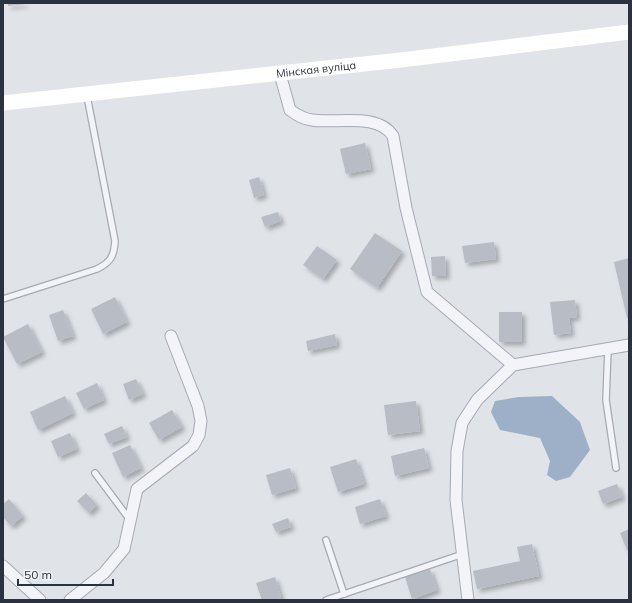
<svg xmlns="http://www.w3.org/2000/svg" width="632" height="603" font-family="Mulish,sans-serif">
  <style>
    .water { fill: #9db0c7 }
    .building { fill: #b8bcc5; filter: url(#shadow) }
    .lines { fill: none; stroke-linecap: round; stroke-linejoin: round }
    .lane-casing { stroke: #a6aab2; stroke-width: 8 }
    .street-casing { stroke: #a6aab2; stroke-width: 13 }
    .lane { stroke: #f3f4f7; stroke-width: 5.5 }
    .street { stroke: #f3f4f7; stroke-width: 11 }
    .secondary { stroke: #fff; stroke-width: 15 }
    .labels { text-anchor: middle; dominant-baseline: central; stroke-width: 3.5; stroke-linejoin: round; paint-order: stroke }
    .street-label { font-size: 11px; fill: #2a313f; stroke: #f0f2f6 }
  </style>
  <defs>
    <filter id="shadow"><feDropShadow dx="3.5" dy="3.5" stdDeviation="2" flood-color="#0004"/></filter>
  </defs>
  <rect width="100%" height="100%" fill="#e0e3e8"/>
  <polygon class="water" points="552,396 580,422 590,450 570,477 556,481 547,475 550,461 540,438 500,430 491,412 495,401 519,397"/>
  <g class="building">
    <polygon points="8,3 25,3 25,4 8,6"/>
    <polygon points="365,143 371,169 346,174 340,149"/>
    <polygon points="259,177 264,195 254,198 249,180"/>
    <polygon points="278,212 281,221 265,227 261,217"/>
    <polygon points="375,233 402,251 377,288 350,269"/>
    <polygon points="494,242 496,259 465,263 462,246"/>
    <polygon points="317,246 337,260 323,279 303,265"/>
    <polygon points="445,256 446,276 432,276 431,257"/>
    <polygon points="629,258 629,318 627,318 614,262"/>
    <polygon points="115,297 127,322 103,334 91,309"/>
    <polygon points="575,300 577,317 569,318 571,333 554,335 550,302"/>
    <polygon points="63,310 73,336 58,341 49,315"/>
    <rect x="499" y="312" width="23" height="30"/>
    <polygon points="28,324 42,352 17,364 3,337"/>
    <polygon points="335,334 337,345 308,351 306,341"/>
    <polygon points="136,379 143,394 129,400 123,384"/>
    <polygon points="97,383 104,400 84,409 76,393"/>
    <polygon points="65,396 73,413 38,430 30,412"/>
    <polygon points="416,401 420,431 388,435 384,405"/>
    <polygon points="172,410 182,427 159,440 149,423"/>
    <polygon points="122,426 127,437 109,444 104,434"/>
    <polygon points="70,433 77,449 58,457 51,441"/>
    <polygon points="130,445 141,468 123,477 112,453"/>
    <polygon points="424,448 429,468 395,476 391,456"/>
    <polygon points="356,459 364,484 338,492 330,467"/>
    <polygon points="290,468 296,488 272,495 266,475"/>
    <polygon points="617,484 622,497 603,504 598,491"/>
    <polygon points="86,493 97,505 89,513 77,501"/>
    <polygon points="9,499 23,516 11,526 3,517 3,504"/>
    <polygon points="380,499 386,516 360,524 355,507"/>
    <polygon points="288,518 291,527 276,532 272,524"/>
    <polygon points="629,529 629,550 627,550 620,533"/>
    <polygon points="532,544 539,576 477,589 473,571 520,561 517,547"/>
    <polygon points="430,569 437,590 412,599 405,577"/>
    <polygon points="275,577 281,598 274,600 262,600 256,583"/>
  </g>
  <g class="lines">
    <defs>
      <g id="lane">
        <path d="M3,299L97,269C111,262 114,256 115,241L87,96"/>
        <polyline points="608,349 606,400 616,468"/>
        <polyline points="95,473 130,520"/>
        <polyline points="326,540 344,594"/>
        <polyline points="326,600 463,554"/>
      </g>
      <g id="street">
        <path d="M280,74L290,110C297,115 303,119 312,120C336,124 378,112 393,136L406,208L427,292L513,365"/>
        <polyline points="3,566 40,600"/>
        <polyline points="70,600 104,573 124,549 137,489 193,446 199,435 201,421 198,406 171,336"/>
        <polyline points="468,600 456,500 457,451 462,423 477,400 513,365 629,345"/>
      </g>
    </defs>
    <use href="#lane" class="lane-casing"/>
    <use href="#street" class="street-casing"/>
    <use href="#lane" class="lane"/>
    <use href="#street" class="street"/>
    <path class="secondary" id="s1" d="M3,103L401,60L629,32"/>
  </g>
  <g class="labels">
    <g class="street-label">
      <text stroke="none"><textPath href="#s1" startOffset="315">Мінская вуліца</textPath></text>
    </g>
  </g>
  <rect width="632" height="603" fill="none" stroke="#2a313f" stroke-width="8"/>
  <path d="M18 579v6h95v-6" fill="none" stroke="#2a313f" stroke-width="2"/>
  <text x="24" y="579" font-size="12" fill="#2a313f" stroke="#f0f2f6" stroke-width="3" paint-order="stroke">50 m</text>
</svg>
